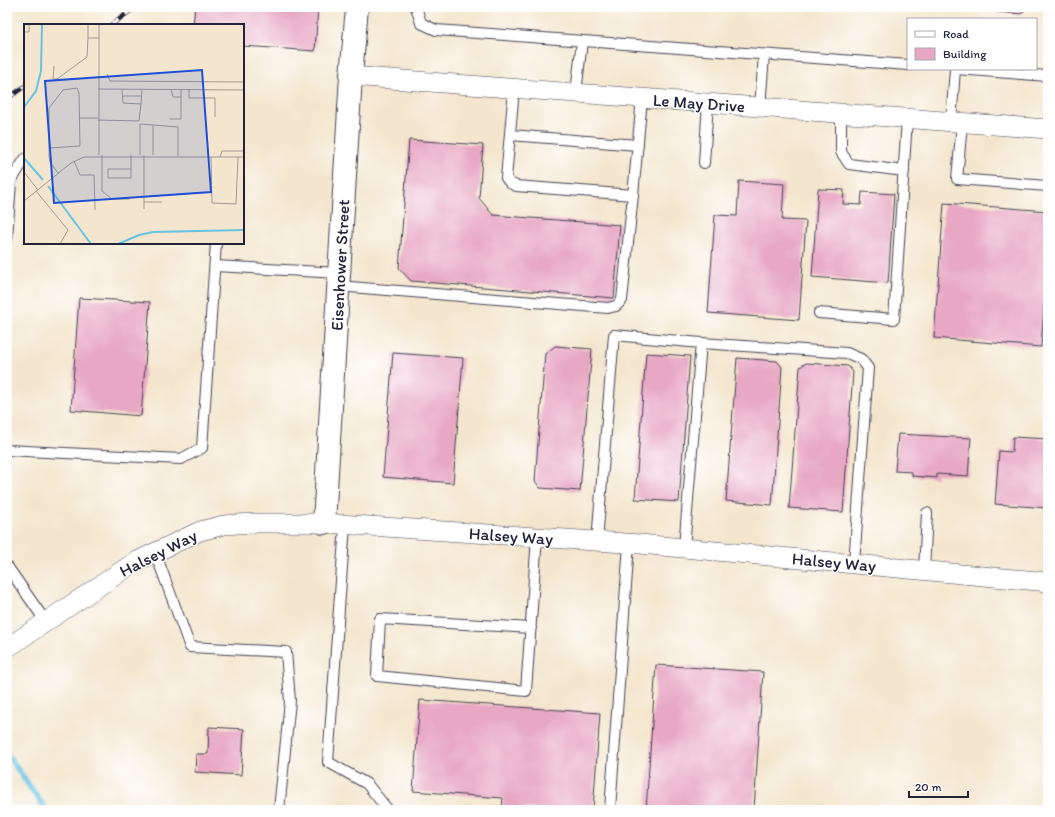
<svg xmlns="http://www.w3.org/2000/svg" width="1055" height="817" font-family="Itim,sans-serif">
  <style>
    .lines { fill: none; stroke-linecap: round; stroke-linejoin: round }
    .stream { stroke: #66c3e4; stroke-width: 6 }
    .building { fill: #e8a8c4 }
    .lane-casing { stroke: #423f51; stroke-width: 12 }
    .street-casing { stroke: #423f51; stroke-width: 20 }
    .secondary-casing { stroke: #423f51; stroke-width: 24 }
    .lane { stroke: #fff; stroke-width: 10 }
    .street { stroke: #fff; stroke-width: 19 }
    .secondary { stroke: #fff; stroke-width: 22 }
    .rail-casing { stroke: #22223b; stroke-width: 4.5 }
    .rail { stroke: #fff; stroke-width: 3; stroke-dasharray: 9; stroke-linecap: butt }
    .labels { text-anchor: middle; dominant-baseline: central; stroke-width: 3; stroke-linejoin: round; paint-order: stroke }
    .street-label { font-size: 17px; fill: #22223b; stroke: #fff }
    .inset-river { fill: none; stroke: #66c3e4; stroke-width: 2 }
    .inset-road { fill: none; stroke: #a09893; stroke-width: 1 }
    .view { fill: #1d4ed8; fill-opacity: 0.15; stroke: #1d4ed8; stroke-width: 2 }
    .inset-edge { fill: none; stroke: #22223b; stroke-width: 2 }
  </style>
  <rect width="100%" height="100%" fill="#fff"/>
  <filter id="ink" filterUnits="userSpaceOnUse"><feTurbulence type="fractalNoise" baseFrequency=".025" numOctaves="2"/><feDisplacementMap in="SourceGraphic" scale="8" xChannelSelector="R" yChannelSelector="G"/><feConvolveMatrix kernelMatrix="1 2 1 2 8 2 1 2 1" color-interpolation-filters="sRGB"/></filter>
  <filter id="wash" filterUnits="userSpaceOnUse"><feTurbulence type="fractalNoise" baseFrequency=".012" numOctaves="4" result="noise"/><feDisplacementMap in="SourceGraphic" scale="16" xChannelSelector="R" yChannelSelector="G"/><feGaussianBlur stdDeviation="0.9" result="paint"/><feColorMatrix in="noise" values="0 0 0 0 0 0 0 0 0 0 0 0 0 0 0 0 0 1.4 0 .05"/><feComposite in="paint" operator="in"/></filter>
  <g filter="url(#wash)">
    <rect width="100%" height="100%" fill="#f4e6ce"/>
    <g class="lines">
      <polyline class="stream" points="7,754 46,810"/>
    </g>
    <g id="blocks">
      <g class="building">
        <polygon points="195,7 318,7 315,51 243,46 243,25 193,25"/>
        <polygon points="945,7 1027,7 1021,14"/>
        <polygon points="409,140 483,145 479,198 493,215 620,225 614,298 411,281 399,268"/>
        <polygon points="739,181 784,184 782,220 806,221 799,320 708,313 715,215 737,216"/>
        <polygon points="818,189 844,190 843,204 861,205 862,192 894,194 888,283 812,277"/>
        <polygon points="944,203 1048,211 1048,258 1041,347 934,338"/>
        <polygon points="79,298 150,302 141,416 71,410"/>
        <polygon points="555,346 592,349 580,491 540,488 535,481 545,354"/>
        <polygon points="393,353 463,358 453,483 383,477"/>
        <polygon points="646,353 690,356 679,502 635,499"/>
        <polygon points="737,358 777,361 782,367 772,505 726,501"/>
        <polygon points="806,363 848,366 853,372 843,512 789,508 800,367"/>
        <polygon points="898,434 971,438 968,476 937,474 937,478 912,476 912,472 895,471"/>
        <polygon points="1013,437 1048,439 1048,508 995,504 999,451 1012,452"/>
        <polygon points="656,665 763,672 754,810 646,810"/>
        <polygon points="420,700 600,713 593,810 547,810 502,807 503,798 413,791"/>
        <polygon points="209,727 244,729 241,775 195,772 196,754 208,754"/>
      </g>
    </g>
  </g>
  <g filter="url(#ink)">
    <use href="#blocks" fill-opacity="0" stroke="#423f51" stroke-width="1"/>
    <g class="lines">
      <defs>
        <g id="lane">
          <polyline points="416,7 421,23 436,30 908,65"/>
          <polyline points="956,69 1048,76"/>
          <polyline points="514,89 506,178 510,183 516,186 633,195 642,98"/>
          <polyline points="576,93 582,41"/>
          <polyline points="760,107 764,55"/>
          <polyline points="841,114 841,152 849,164 904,171"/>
          <polyline points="951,122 955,69"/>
          <polyline points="962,123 957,179 1048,186"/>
          <polyline points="510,135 638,145"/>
          <polyline points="704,163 708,103"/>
          <polyline points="7,239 11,181 25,159"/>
          <polyline points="215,266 339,273"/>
          <polyline points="338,286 608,308 616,306 622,300 633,195"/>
          <polyline points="819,313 894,319 907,119"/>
          <polyline points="701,343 847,353 861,359 868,368 854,564"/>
          <polyline points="7,450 181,459 202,448 216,243"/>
          <polyline points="345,525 328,762 367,784 388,810"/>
          <polyline points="597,541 614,335 701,343 684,548"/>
          <polyline points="155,552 190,647 286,652 290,701 279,810"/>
          <polyline points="7,566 46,622"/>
          <polyline points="924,570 927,513"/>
          <polyline points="531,628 380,619 377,676 526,691 537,537"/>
          <polyline points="610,810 629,544"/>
        </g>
        <g id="street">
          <polyline points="351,76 1048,129"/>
          <polyline points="7,648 135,562 200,531 224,525 252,523 324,523 640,544 1048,582"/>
        </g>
        <polyline id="secondary" points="324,523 351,76 357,7"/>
      </defs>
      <use href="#lane" class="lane-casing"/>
      <use href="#street" class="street-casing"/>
      <use href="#secondary" class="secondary-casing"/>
      <use href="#lane" class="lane"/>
      <use href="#street" class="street"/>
      <use href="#secondary" class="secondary"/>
      <defs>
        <g id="rail">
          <polyline points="111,25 136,7"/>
          <polyline points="7,99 25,86"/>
        </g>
      </defs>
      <use href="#rail" class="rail-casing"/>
      <use href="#rail" class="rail"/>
    </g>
  </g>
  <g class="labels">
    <g class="street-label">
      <text transform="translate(699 103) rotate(4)">Le May Drive</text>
      <text transform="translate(340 265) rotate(-87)">Eisenhower Street</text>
      <text transform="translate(511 536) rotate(4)">Halsey Way</text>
      <text transform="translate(158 553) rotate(-27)">Halsey Way</text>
      <text transform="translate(834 562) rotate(5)">Halsey Way</text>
    </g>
  </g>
  <g transform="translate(24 24)">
    <rect width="220" height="220" fill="#f4e6ce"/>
    <path class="inset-river" d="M0,83L12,67L17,47L18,0M0,134L19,156M24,162L67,220M94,220L115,211L129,208L220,206"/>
    <path class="inset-road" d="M64,0V14H75M75,0V131M0,8H5V0M30,42L29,55H33L63,33L64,14M83,50L86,57L220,58M74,65L220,66M98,65L99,79L117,80L118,65M147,65L149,73H157M165,65V74H191V93M98,72H117M56,94H74M146,95H157V65M74,96L115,97L117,80M129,101L154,103V132M25,124L56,122L55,69L53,64L39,66L25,84V132L26,138L34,149M78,131V167L88,175H106M107,131V154H84V145H107M116,131V100L129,101V131M187,133L188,179L212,180L214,133M196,133L198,127H220M50,137L56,151H70L71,186M0,148L14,166M12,167L44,206L36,220M0,177L47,139L60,133H220M120,178H138M120,185V131"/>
    <path class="view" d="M178,46L187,168L30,179L21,57Z"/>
    <rect width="220" height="220" class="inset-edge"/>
  </g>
  <rect width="1055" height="817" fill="none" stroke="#fff" stroke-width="24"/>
  <rect x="907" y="18" width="130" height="52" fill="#ffffff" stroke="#a7a7b1"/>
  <rect x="915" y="31" width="20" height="6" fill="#ffffff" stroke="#a7a7b1"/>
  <text x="943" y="38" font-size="12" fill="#22223b">Road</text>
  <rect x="915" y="48" width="20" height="12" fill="#e8a8c4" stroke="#a7a7b1"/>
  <text x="943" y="58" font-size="12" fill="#22223b">Building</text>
  <path d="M909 791v6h59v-6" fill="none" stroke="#22223b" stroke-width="2"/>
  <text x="915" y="791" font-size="12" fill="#22223b" stroke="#ffffff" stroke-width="3" paint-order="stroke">20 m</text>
</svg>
